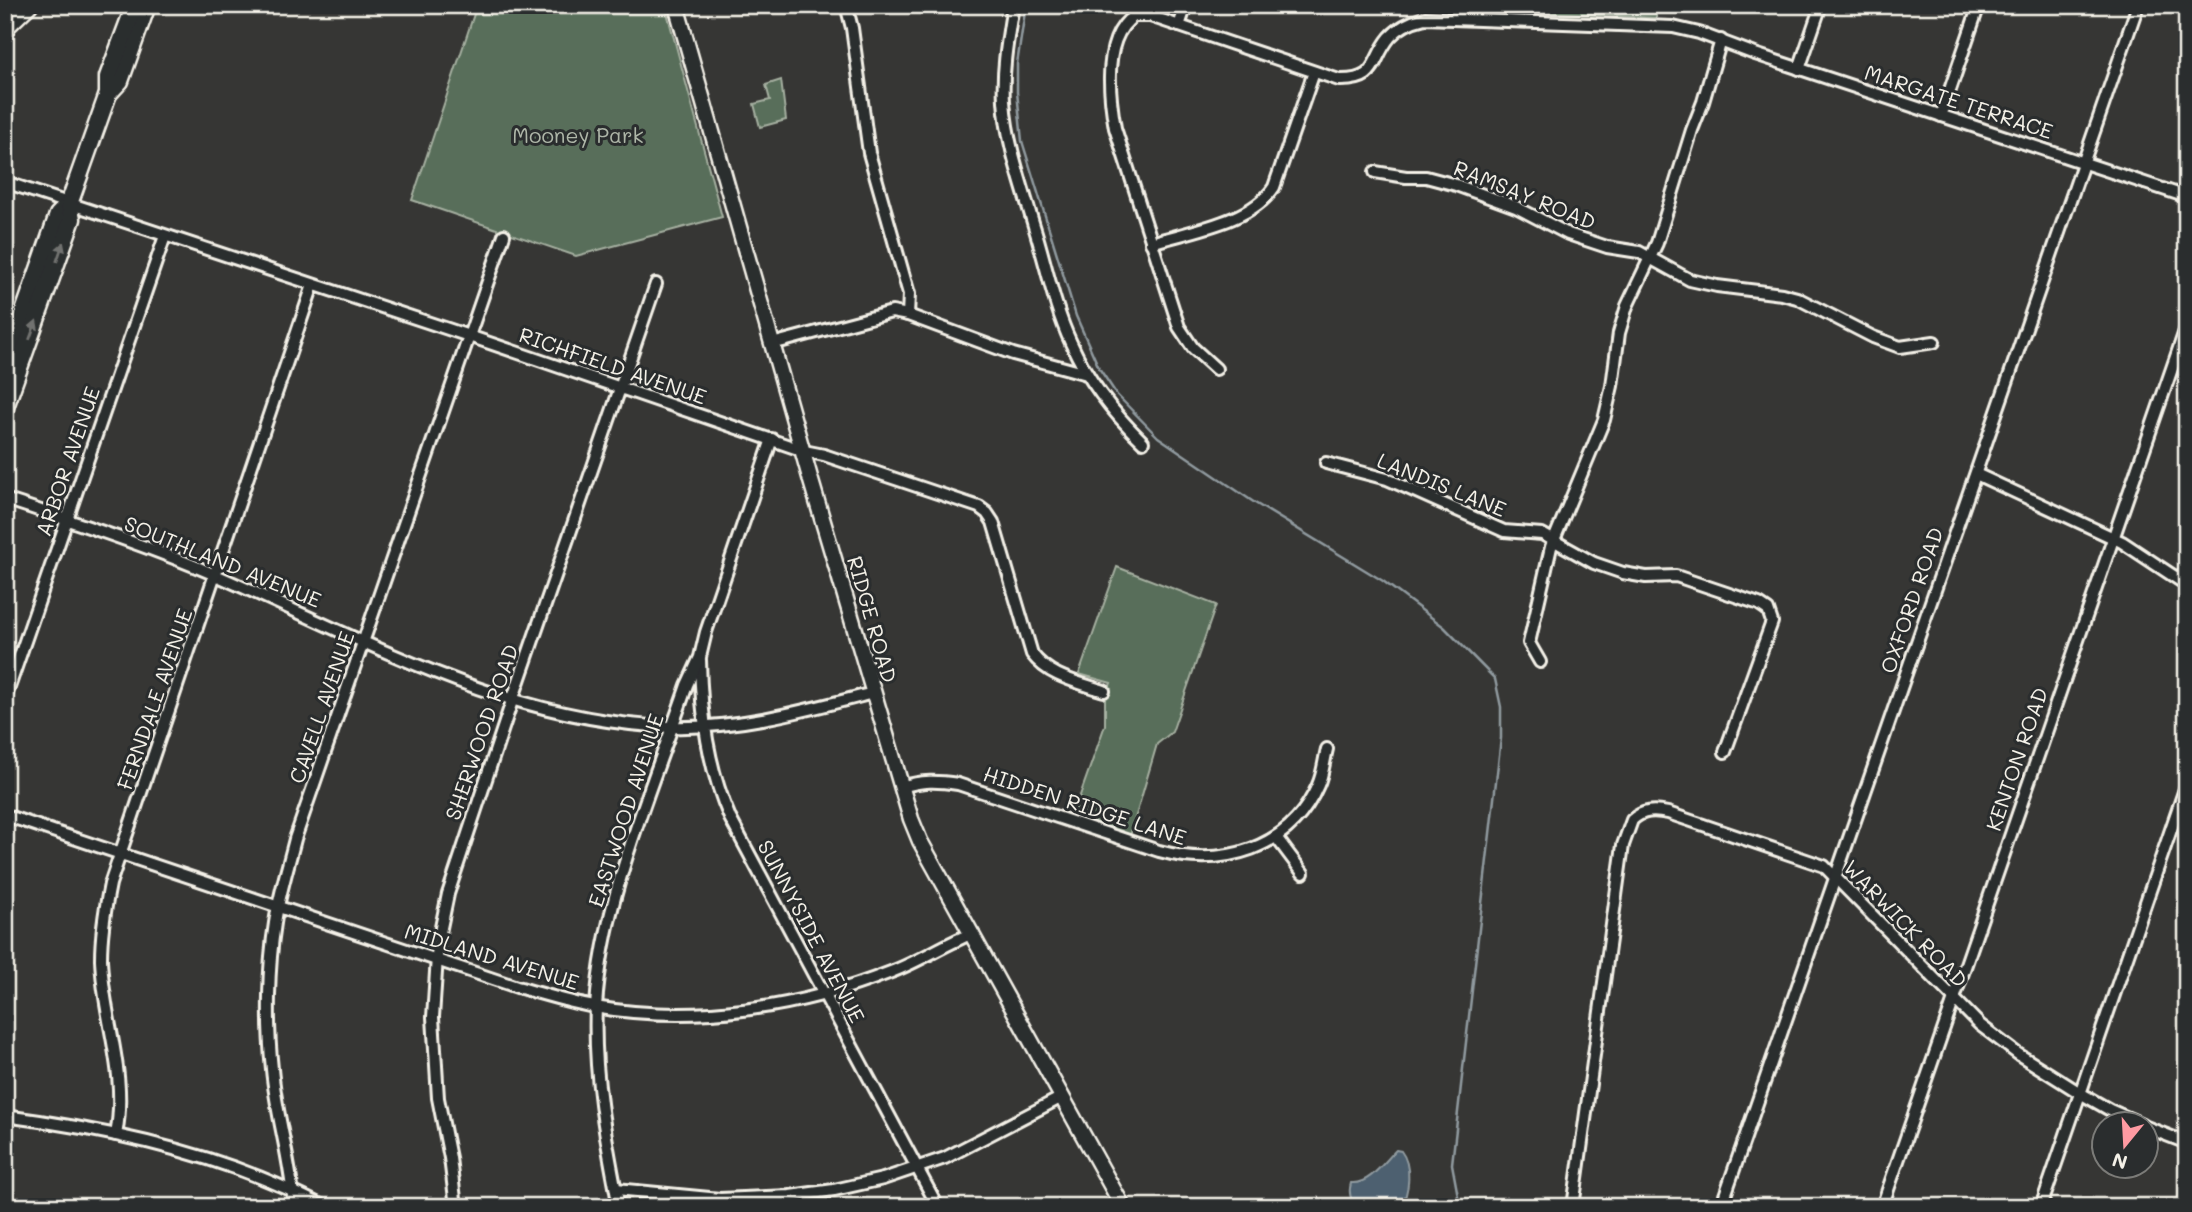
<svg xmlns="http://www.w3.org/2000/svg" width="2192" height="1212" font-family="Mali,sans-serif">
  <style>
    .green { fill: #586e5a; stroke: #a6b0a1; stroke-width: 2 }
    .water { fill: #4d606f; stroke: #909a9f; stroke-width: 2 }
    .lines { fill: none; stroke-linecap: round; stroke-linejoin: round }
    .stream { stroke: #909a9f; stroke-width: 2.5 }
    .minor-casing { stroke: #f4f1e8; stroke-width: 16 }
    .tertiary-casing { stroke: #f4f1e8; stroke-width: 19 }
    .secondary-casing { stroke: #f4f1e8; stroke-width: 21 }
    .minor { stroke: #2a2d2e; stroke-width: 10 }
    .tertiary { stroke: #2a2d2e; stroke-width: 14 }
    .secondary { stroke: #2a2d2e; stroke-width: 16 }
    .oneway { fill: #71726f }
    .labels { text-anchor: middle; dominant-baseline: central; stroke-width: 6; stroke-linejoin: round; paint-order: stroke }
    .street-label { font-size: 21px; fill: #f4f1e8; stroke: #2a2d2e }
    .park-label { font-size: 21px; fill: #aeb6a8; stroke: #2a2d2e }
  </style>
  <rect width="100%" height="100%" fill="#363634"/>
  <filter id="ink" filterUnits="userSpaceOnUse"><feTurbulence type="fractalNoise" baseFrequency=".0143" numOctaves="2"/><feDisplacementMap in="SourceGraphic" scale="14" xChannelSelector="R" yChannelSelector="G"/><feConvolveMatrix kernelMatrix="1 2 1 2 8 2 1 2 1" color-interpolation-filters="sRGB"/></filter>
  <g filter="url(#ink)">
    <g class="green">
      <polygon points="477,5 665,5 722,217 576,256 412,200"/>
      <polygon points="1442,5 1656,5 1656,18 1442,7"/>
      <polygon points="781,80 786,120 760,127 754,104 770,100 766,85"/>
      <polygon points="1117,567 1216,605 1172,732 1157,744 1130,836 1072,818 1105,725 1105,699 1111,683 1079,674"/>
    </g>
    <path class="water" d="M1396,1150L1401,1151C1412,1165 1410,1193 1400,1207H1357C1350,1200 1348,1193 1351,1183C1369,1185 1384,1162 1396,1150Z"/>
    <g class="lines">
      <polyline class="stream" points="1026,5 1017,64 1017,92 1022,141 1076,316 1099,368 1117,395 1158,437 1255,503 1383,581 1444,627 1495,679 1501,707 1501,738 1452,1164 1460,1207"/>
      <defs>
        <g id="minor">
          <polyline points="511,5 541,5"/>
          <polyline points="846,5 852,28 869,153 909,294 908,315"/>
          <path d="M1013,5C1008,37 1002,69 1004,101C1007,144 1022,185 1034,226C1046,264 1054,307 1071,343C1088,381 1113,413 1143,442"/>
          <polyline points="1179,26 1186,5"/>
          <polyline points="1799,69 1821,5"/>
          <polyline points="1941,116 1979,5"/>
          <polyline points="1375,172 1406,177 1426,177 1456,185 1516,207 1568,234 1607,247 1639,252 1690,280 1717,286 1782,294 1797,298 1873,337 1900,347 1934,342"/>
          <path d="M5,182L469,336L804,451L824,455L979,507L987,513L993,522L1032,654C1049,677 1078,682 1104,691"/>
          <path d="M1151,243C1190,231 1252,222 1274,187L1314,72"/>
          <polyline points="772,344 892,312 908,315 1013,354 1087,374"/>
          <path d="M1216,369L1193,348L1179,327L1115,128C1109,95 1102,37 1134,16H1150L1339,80C1379,81 1370,61 1390,37C1399,27 1412,21 1425,18L1673,27L1699,33L1755,54L2187,197"/>
          <polyline points="1326,463 1387,479 1504,531 1542,534 1594,563 1623,573 1646,577 1676,576 1759,604 1768,610 1772,622 1725,752"/>
          <polyline points="1976,474 2122,542 2187,585"/>
          <path d="M5,499C77,523 151,547 220,577C366,641 507,721 670,727C739,729 807,710 873,693"/>
          <path d="M700,660C701,715 708,767 730,818L938,1207"/>
          <polyline points="1540,662 1529,643 1551,547 1604,420 1612,386 1619,333 1627,306 1657,243 1692,130 1703,102 1721,40"/>
          <polyline points="5,699 165,236"/>
          <path d="M902,787C922,780 938,781 958,784L1159,851C1222,868 1290,850 1318,785C1323,774 1324,761 1327,749"/>
          <path d="M5,815L517,987C543,994 568,1002 594,1007C695,1024 797,1009 891,972C920,961 945,944 973,933"/>
          <polyline points="1276,837 1303,873"/>
          <path d="M5,1116C96,1128 192,1148 276,1184C293,1191 309,1199 325,1207"/>
          <polyline points="2146,1127 2187,1143"/>
          <path d="M116,1135C128,1072 103,1020 101,959C101,933 105,909 110,884L313,285"/>
          <polyline points="616,1189 720,1199 790,1196 834,1190 883,1179 945,1158 1062,1097"/>
          <path d="M294,1207C291,1160 276,1115 272,1069C267,1024 268,967 275,923C279,895 288,867 295,839L504,235"/>
          <polyline points="456,1207 450,1158 438,1098 433,1017 438,942 448,894 512,701 656,284"/>
          <path d="M619,1207C606,1140 593,1075 596,1007C602,900 653,785 687,685L700,657L706,632L772,439"/>
          <path d="M1573,1207L1623,845L1632,820C1643,810 1654,810 1668,813L1824,866L1980,1025L2018,1054L2080,1093L2110,1110L2142,1124"/>
          <polyline points="1721,1207 2138,5"/>
          <polyline points="1882,1207 2187,325"/>
          <polyline points="2041,1207 2187,783"/>
        </g>
        <g id="tertiary">
          <polyline points="676,5 811,481 911,819 920,841 1123,1207"/>
          <polyline points="5,29 30,5"/>
        </g>
        <g id="secondary">
          <polyline points="108,94 120,81 147,5"/>
          <polyline points="5,366 58,215 69,204 108,94 108,77 135,5"/>
          <polyline points="5,407 72,219 69,204"/>
        </g>
      </defs>
      <use href="#minor" class="minor-casing"/>
      <use href="#tertiary" class="tertiary-casing"/>
      <use href="#secondary" class="secondary-casing"/>
      <use href="#minor" class="minor"/>
      <use href="#tertiary" class="tertiary"/>
      <use href="#secondary" class="secondary"/>
    </g>
    <defs><path id="oneway-solid" d="M-6-.8H1V-3.2L6.5 0L1 3.2V.8H-6Z" transform="scale(1.75)"/></defs>
    <g class="oneway">
      <use href="#oneway-solid" transform="translate(60 252) rotate(-71)"/>
      <use href="#oneway-solid" transform="translate(33 330) rotate(-70)"/>
    </g>
  </g>
  <g class="labels">
    <g class="street-label">
      <text transform="translate(1959 101) rotate(18)">MARGATE TERRACE</text>
      <text transform="translate(1525 194) rotate(22)">RAMSAY ROAD</text>
      <text transform="translate(613 365) rotate(19)">RICHFIELD AVENUE</text>
      <text transform="translate(67 461) rotate(-71)">ARBOR AVENUE</text>
      <text transform="translate(1442 484) rotate(22)">LANDIS LANE</text>
      <text transform="translate(223 561) rotate(22)">SOUTHLAND AVENUE</text>
      <text transform="translate(1911 600) rotate(-71)">OXFORD ROAD</text>
      <text transform="translate(873 619) rotate(74)">RIDGE ROAD</text>
      <text transform="translate(154 699) rotate(-71)">FERNDALE AVENUE</text>
      <text transform="translate(321 707) rotate(-71)">CAVELL AVENUE</text>
      <text transform="translate(481 732) rotate(-71)">SHERWOOD ROAD</text>
      <text transform="translate(2016 759) rotate(-71)">KENTON ROAD</text>
      <text transform="translate(1085 805) rotate(18)">HIDDEN RIDGE LANE</text>
      <text transform="translate(625 810) rotate(-72)">EASTWOOD AVENUE</text>
      <text transform="translate(1906 923) rotate(46)">WARWICK ROAD</text>
      <text transform="translate(812 931) rotate(62)">SUNNYSIDE AVENUE</text>
      <text transform="translate(492 956) rotate(17)">MIDLAND AVENUE</text>
    </g>
    <g class="park-label">
      <text x="578" y="134">Mooney Park</text>
    </g>
  </g>
  <rect width="2192" height="1212" fill="none" stroke="#2a2d2e" stroke-width="28"/>
  <rect x="14" y="14" width="2164" height="1184" fill="none" stroke="#f4f1e8" stroke-width="2.5" filter="url(#ink)"/>
  <g transform="translate(2125 1145) rotate(198)"><circle r="33" fill="#2a2d2e" stroke="#7b7b78" stroke-width="2"/>
  <path d="M0-5L12 26L0 18L-12 26Z" fill="#ff9aa2"/>
  <text y="-10" font-size="19" font-weight="bold" text-anchor="middle" fill="#f4f1e8">N</text>
  </g>
</svg>
